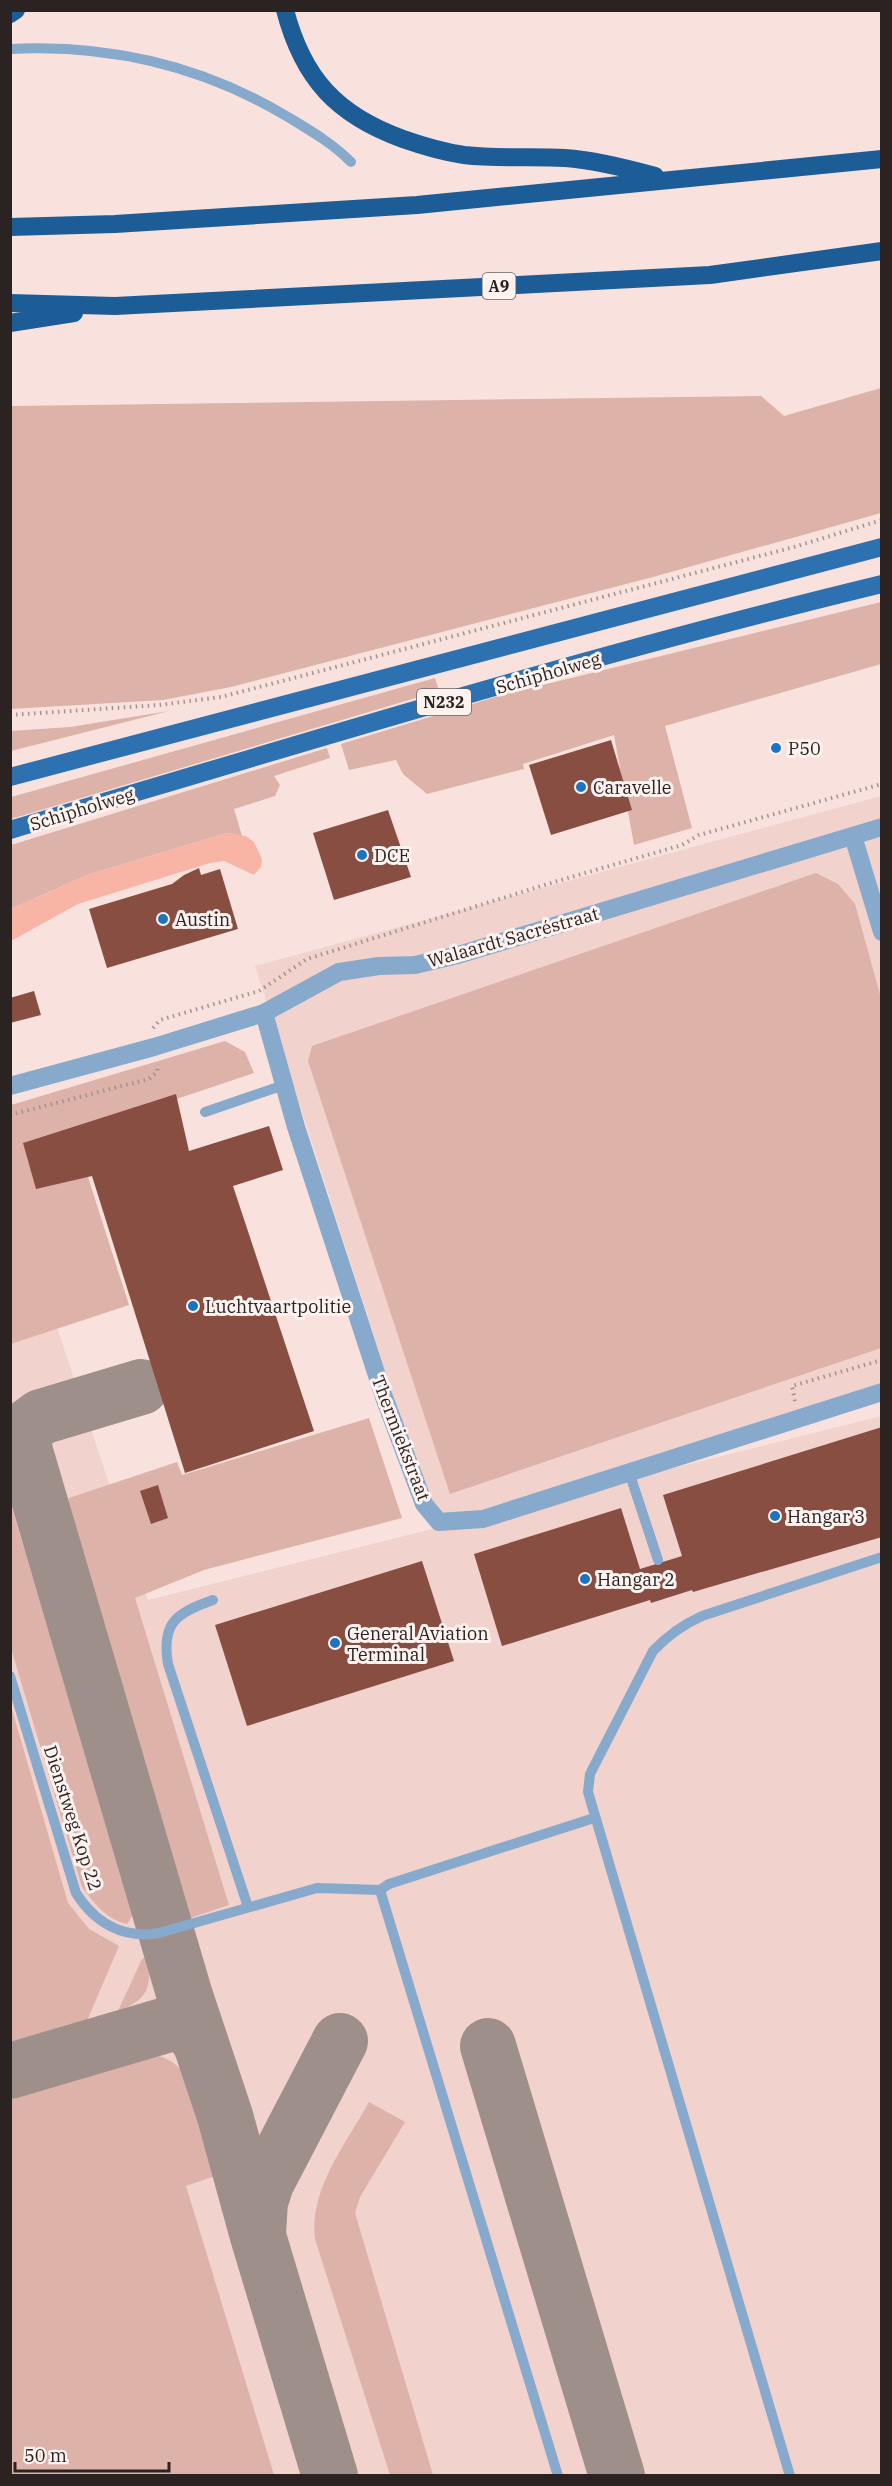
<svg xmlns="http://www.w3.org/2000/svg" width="892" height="2486" font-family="'IBM Plex Serif',serif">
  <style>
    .built { fill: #f1d2cc }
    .green { fill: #dcb2a9 }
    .water { fill: #f8b5a6 }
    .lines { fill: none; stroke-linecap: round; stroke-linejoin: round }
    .taxiway { stroke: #9f8f8b; stroke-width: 56 }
    .building { fill: #884e42 }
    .path { stroke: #a3928f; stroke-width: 4; stroke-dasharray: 1.5 4.5; stroke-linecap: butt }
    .service { stroke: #87a9cc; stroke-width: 10 }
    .minor { stroke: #87a9cc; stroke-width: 18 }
    .tertiary { stroke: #87a9cc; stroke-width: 18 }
    .primary { stroke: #2e71b1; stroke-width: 18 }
    .motorway { stroke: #1d5d97; stroke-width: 18 }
    .poi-dot { fill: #1a74c1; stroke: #fcf2f0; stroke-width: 2 }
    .labels { text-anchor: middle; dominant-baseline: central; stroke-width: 6; stroke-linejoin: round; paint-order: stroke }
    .shield { fill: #fcf2f0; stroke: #6a615f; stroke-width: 1.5 }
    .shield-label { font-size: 16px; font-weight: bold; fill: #2b2321 }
    .street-label { font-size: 18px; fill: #2b2321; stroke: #fcf2f0 }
    .poi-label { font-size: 18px; fill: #2b2321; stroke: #fcf2f0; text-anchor: start }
  </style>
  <rect width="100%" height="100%" fill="#f9e2dd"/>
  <polygon class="built" points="881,796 881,1398 453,1524 881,1416 881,2475 11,2475 10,1187 148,1600 436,1528 255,966"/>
  <g class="green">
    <polygon points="881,388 881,513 653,577 231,687 163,700 11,709 11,406 761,396 784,416"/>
    <polygon points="881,602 881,664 665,726 692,828 634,845 614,735 523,764 524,769 427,794 403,774 396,760 349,770 341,744 502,695"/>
    <polygon points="435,678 439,691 11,819 11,797"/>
    <polygon points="169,711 11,751 11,731 70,727"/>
    <polygon points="327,748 330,758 274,776 280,785 275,796 234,809 242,836 227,833 87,875 11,909 11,845"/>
    <polygon points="816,873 838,884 855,904 881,998 881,1348 450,1494 308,1061 312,1046"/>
    <polygon points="225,1041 245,1052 254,1073 25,1150 36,1186 86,1171 129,1305 11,1344 11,1105"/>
    <polygon points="369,1418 402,1518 204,1570 135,1598 229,1905 190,1918 67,1507 69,1498 177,1462 182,1475"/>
    <path d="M12,1509L133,1906L132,1916L127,1924C106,1919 95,1904 82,1887L11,1648L10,1510Z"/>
    <polygon points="11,1706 68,1903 89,1929 119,1946 86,2023 11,2045"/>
    <path d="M146,1955C153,1986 149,1999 118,2011L141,1961Z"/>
    <path d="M153,2054C169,2059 178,2063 185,2077L215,2176L186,2186L274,2475H11V2097L137,2057Z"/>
    <path d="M369,2102L405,2122L360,2197L355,2213L433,2475H390L315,2239C309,2189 346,2144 369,2102Z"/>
  </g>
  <polygon class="water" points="227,833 246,836 254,842 262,859 261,867 254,875 224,861 210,863 78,904 11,941 11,909 87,875"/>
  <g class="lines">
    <g class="taxiway">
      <polyline points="141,1387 41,1417 25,1429 21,1438 184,1993 225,2116 258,2236 330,2476"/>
      <polyline points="488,2046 617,2476"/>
      <polyline points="10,2071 173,2023 190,2028 200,2042"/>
      <polyline points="258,2233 260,2202 266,2183 340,2041"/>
    </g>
  </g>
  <g class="building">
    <polygon points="611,740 632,810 551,835 529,765"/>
    <polygon points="388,810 411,877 334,900 313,833"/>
    <polygon points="199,868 201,875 220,869 238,929 107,968 89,909 172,884 184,875"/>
    <polygon points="34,991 41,1015 10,1023 10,998"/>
    <polygon points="176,1094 189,1151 269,1126 283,1170 233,1186 314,1431 185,1473 92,1176 36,1189 23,1143"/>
    <polygon points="882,1427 882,1537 693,1592 692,1590 651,1603 650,1600 502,1646 474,1554 621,1508 640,1569 682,1556 663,1495"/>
    <polygon points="158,1485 168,1518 151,1524 140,1491"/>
    <polygon points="422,1561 454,1661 247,1726 215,1625"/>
  </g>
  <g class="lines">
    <g class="path">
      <polyline points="10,715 159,705 221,697 794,547 882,520"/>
      <polyline points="153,1028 160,1020 259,991 307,959 554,882 682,845 699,835 882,784"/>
      <polyline points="10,1115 149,1079 157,1072 158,1064"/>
      <polyline points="795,1401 792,1386 882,1360"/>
    </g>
    <g class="service">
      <path d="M10,49C109,44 203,66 288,117C311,131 332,143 351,162"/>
      <polyline points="205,1112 284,1085"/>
      <polyline points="629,1472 658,1560"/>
      <path d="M213,1600C176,1613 161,1623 168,1664L248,1907"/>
      <path d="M10,1676L76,1893C95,1923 123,1939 159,1933L317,1888L380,1890L389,1884L594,1818"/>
      <polyline points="380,1890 558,2476"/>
      <path d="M790,2476L588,1792L590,1774L653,1651C668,1635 682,1625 702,1616L882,1557"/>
    </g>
    <g class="minor">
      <polyline points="853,836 882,932"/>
      <polyline points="264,1013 296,1127 384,1397 424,1504 439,1522 483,1519 882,1392"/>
    </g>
    <polyline class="tertiary" points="10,1086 154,1047 264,1013 339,972 379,966 415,965 458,955 882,827"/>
    <g class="primary">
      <polyline points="10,777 882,547"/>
      <path d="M10,830C300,744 588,655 882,584"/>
    </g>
    <g class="motorway">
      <path d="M285,10C303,79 337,115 403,139C423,146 443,152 464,155C498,159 532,156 565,158C595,160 626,168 655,176"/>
      <polyline points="10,14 16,10"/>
      <polyline points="10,227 115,224 417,205 882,159"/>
      <polyline points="10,303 115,306 710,275 882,251"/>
      <polyline points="10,323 74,313"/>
    </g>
  </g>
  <g class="poi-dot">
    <circle cx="776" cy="748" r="6"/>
    <circle cx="581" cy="787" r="6"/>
    <circle cx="362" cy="855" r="6"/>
    <circle cx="163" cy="919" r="6"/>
    <circle cx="193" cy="1306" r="6"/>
    <circle cx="775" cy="1516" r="6"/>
    <circle cx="585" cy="1579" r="6"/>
    <circle cx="335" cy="1643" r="6"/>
  </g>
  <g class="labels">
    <g class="shield">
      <rect x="482.5" y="273" width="33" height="26" rx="4.5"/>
      <rect x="417" y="689" width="54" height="26" rx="4.5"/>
    </g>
    <g class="shield-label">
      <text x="499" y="286">A9</text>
      <text x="444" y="702">N232</text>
    </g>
    <g class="street-label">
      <text transform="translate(548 673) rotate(-16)">Schipholweg</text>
      <text transform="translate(82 809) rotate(-17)">Schipholweg</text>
      <text transform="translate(513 937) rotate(-16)">Walaardt Sacréstraat</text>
      <text transform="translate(401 1438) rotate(69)">Thermiekstraat</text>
      <text transform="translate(73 1818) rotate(72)">Dienstweg Kop 22</text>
    </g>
    <g class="poi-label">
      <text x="788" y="748">P50</text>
      <text x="593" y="787">Caravelle</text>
      <text x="374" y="855">DCE</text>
      <text x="175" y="919">Austin</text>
      <text x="205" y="1306">Luchtvaartpolitie</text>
      <text x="787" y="1516">Hangar 3</text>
      <text x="597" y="1579">Hangar 2</text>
      <text x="347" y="1633">General Aviation<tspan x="347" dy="21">Terminal</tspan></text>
    </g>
  </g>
  <rect width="892" height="2486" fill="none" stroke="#2b2321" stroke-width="24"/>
  <path d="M15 2462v9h154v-9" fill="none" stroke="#2b2321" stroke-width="3"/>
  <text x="24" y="2462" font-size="18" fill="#2b2321" stroke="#fcf2f0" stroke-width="4.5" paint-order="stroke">50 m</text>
</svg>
